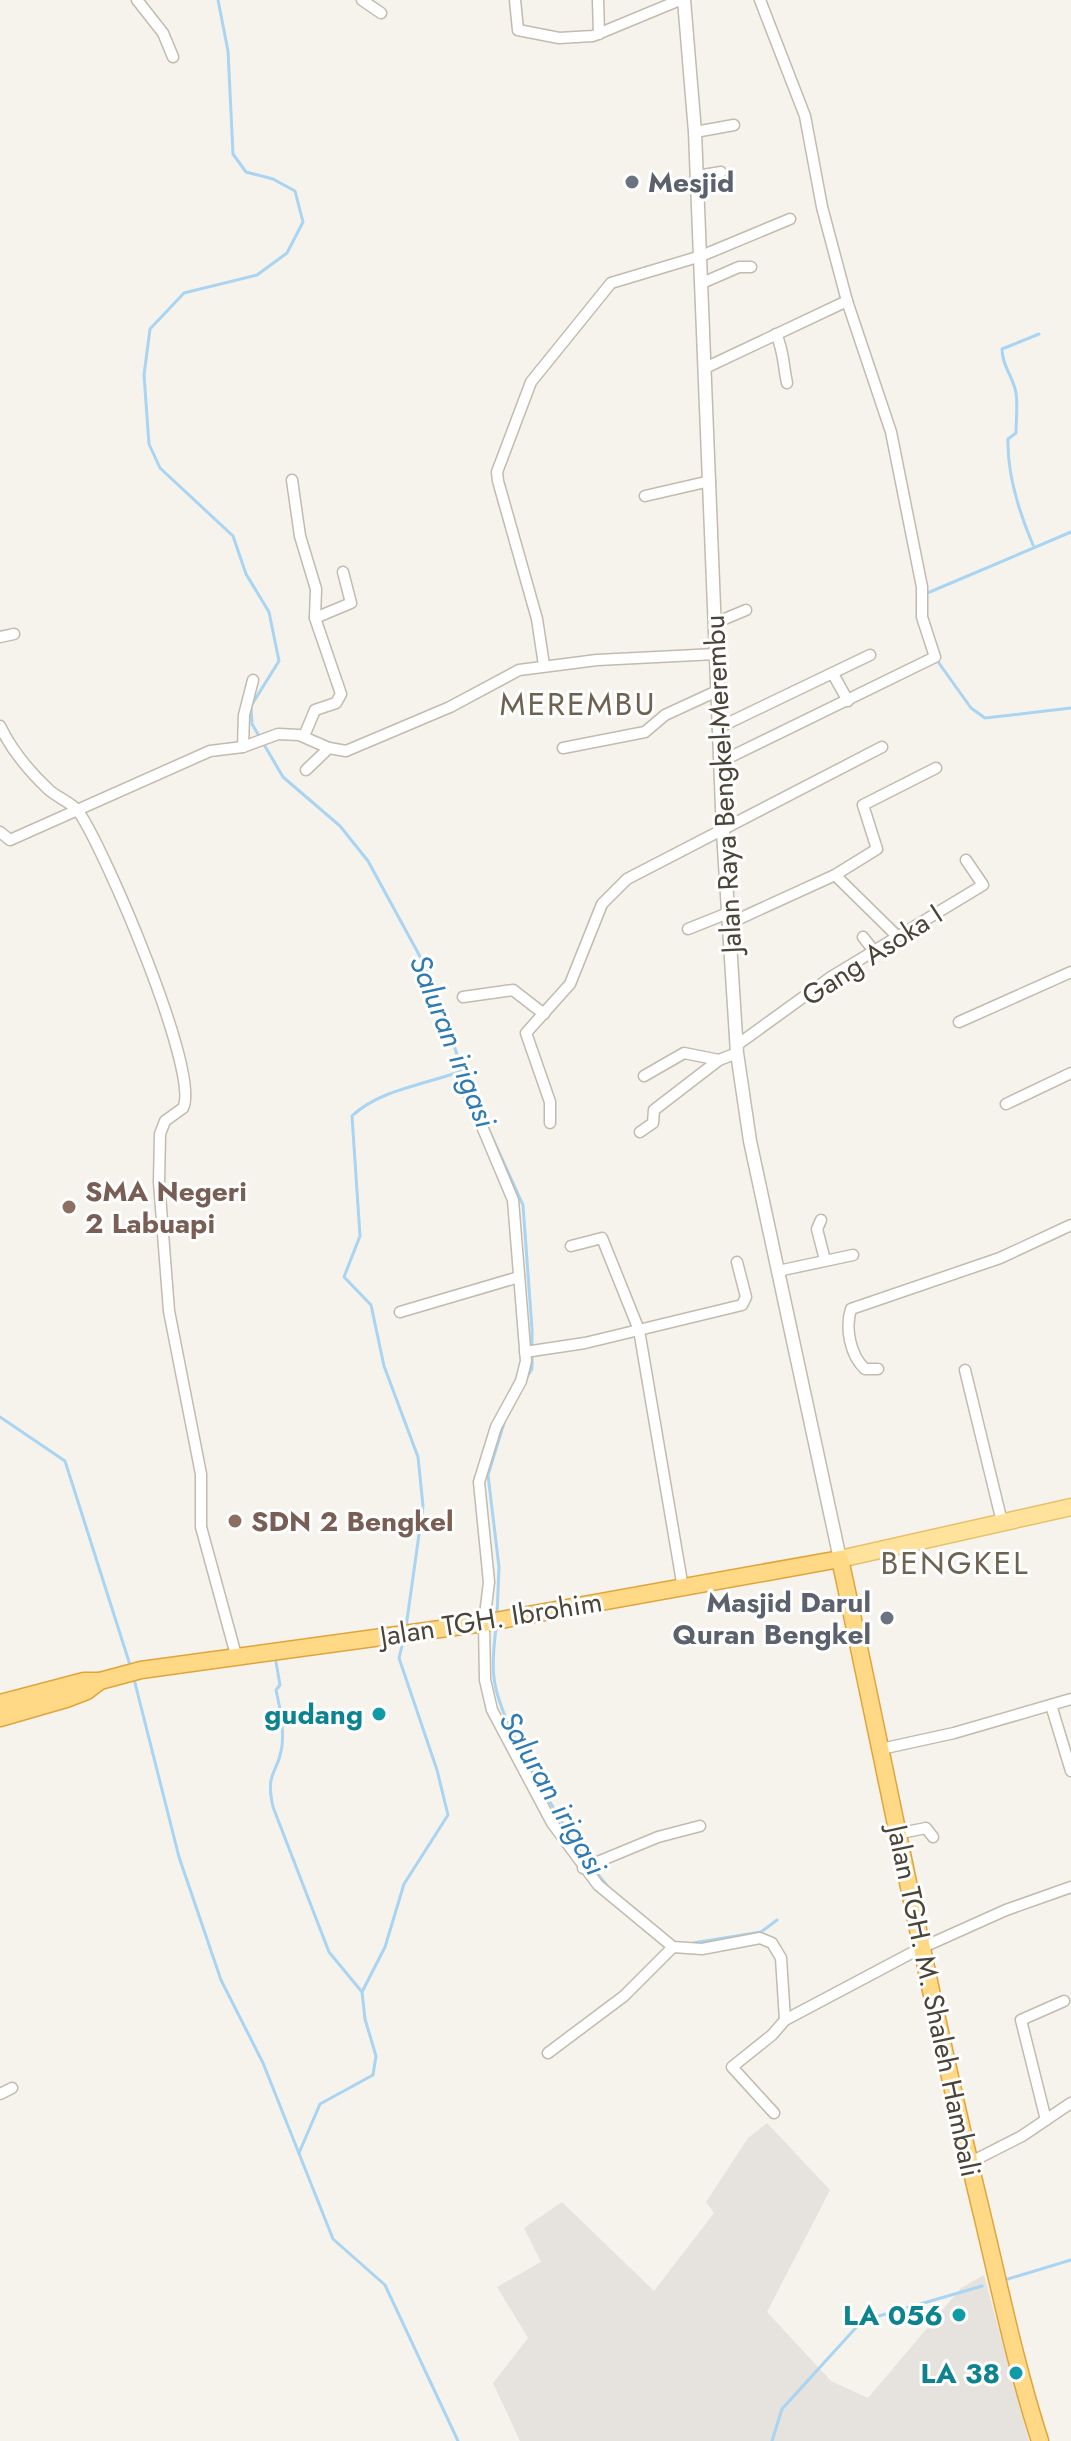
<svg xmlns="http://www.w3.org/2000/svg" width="1071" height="2441" font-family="Jost,sans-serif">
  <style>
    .industrial { fill: #e6e2dd }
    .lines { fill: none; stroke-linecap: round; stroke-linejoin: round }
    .stream { stroke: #a9d4f2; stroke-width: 3 }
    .minor-casing { stroke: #c2bbae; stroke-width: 13 }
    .tertiary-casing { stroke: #c2bbae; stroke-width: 15 }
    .primary-casing { stroke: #e6c16a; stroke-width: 19 }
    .trunk-casing { stroke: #e0a43c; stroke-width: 19 }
    .minor { stroke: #fff; stroke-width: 10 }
    .tertiary { stroke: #fff; stroke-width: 12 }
    .primary { stroke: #ffe39c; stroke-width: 16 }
    .trunk { stroke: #ffd985; stroke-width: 16 }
    .worship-dot { fill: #6b7280; stroke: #fff; stroke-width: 3 }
    .education-dot { fill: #8d6e63; stroke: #fff; stroke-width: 3 }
    .culture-dot { fill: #0f9aa8; stroke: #fff; stroke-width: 3 }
    .labels { text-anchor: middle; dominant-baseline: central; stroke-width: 6; stroke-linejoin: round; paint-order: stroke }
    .worship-label { font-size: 28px; font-weight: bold; fill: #5b616d; stroke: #fff; text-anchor: start }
    .street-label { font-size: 28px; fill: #4b4439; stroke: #fff }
    .education-label { font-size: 28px; font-weight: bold; fill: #785e54; stroke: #fff; text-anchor: start }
    .culture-label { font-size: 28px; font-weight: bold; fill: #0d838f; stroke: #fff; text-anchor: end }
    .water-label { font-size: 30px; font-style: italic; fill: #2e7ab2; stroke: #fff }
    .quarter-label { font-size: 32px; letter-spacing: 2px; fill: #6e6250; stroke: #fff }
  </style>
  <rect width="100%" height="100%" fill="#f6f3ec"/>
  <polygon class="industrial" points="767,2123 830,2190 767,2312 831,2381 868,2398 961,2288 984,2275 1029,2441 520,2441 493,2383 528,2338 497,2287 541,2262 524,2228 562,2202 654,2291 714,2213 706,2202 748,2138"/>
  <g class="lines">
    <g class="stream">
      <polyline points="218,0 228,51 233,154 246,172 273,179 295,191 303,222 287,253 257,275 184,293 150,329 144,375 149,444 160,468 233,536 246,574 269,612 279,661 251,706 252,724 283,777 340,826 368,861 435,984 462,1071 523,1205 532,1329 532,1369 527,1377"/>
      <path d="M1033,545C1019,512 1007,475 1008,439L1016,433C1016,420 1018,405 1016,393C1013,376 1002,366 1002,349L1039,334"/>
      <polyline points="925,594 1071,532"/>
      <polyline points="936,659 971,708 985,718 1071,708"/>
      <polyline points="0,1417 65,1461 131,1668"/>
      <polyline points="497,1616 499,1567 488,1475 504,1423"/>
      <path d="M406,1627L423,1506L418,1457L384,1366L371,1305L344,1277L360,1236L352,1116C379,1090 426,1084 462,1071"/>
      <path d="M496,1627C494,1646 491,1670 496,1689C508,1739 558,1815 586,1861"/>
      <path d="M276,1662L280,1685L276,1690C280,1708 284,1726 282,1746C278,1775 265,1770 273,1807L329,1952L362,1992"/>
      <polyline points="134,1679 179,1857 221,1980 263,2063 333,2239 385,2285 458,2441"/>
      <polyline points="591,1866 609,1888"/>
      <polyline points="693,1943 761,1932 777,1920"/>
      <polyline points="299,2153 320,2104 373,2075 376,2056 365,2019 362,1992 385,1947 404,1884 448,1815 437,1770 399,1658 404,1638"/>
      <polyline points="1008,2279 1071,2260"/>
      <polyline points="772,2441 782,2409 862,2321 982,2286"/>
    </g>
    <defs>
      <g id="minor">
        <polyline points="137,0 163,33 173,57"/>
        <polyline points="362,0 381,13"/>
        <polyline points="515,0 518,30 559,38 593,36 680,0"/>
        <polyline points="598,0 599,34"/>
        <polyline points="695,132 734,125"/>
        <polyline points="697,176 721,172"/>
        <polyline points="702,283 739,267 751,267"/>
        <path d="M776,334C784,351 783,365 787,383"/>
        <polyline points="705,368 847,301 822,207 805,116 760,0"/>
        <polyline points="292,480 300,536 316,589 315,618 341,694 336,703 315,710 304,736"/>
        <polyline points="645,496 710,481"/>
        <polyline points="315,618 351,603 343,572"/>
        <polyline points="715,623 746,610"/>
        <polyline points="0,637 14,634"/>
        <polyline points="544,665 537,619 498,481 497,472 531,382 611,283 701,256 790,219"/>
        <polyline points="833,674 848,701"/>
        <path d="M0,726C11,749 29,771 48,789C56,797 71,802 78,811C104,847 201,1074 183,1108L165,1121L160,1134L159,1182L169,1311L201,1474V1527L236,1655"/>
        <polyline points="718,728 870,655"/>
        <polyline points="243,747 244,715 253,680"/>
        <polyline points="563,748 645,732 665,715 717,691"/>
        <polyline points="720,762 935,657 922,617 922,587 891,432 847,301"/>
        <polyline points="306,770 329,748"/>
        <polyline points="0,832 10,840 210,751 243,747 278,734 299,735 329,748 346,751 450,707 519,670 597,660 716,654"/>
        <polyline points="835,875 877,849 863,805 936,768"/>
        <polyline points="730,923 835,875 897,936"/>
        <polyline points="688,929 728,913"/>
        <polyline points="863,937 874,951"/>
        <polyline points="463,997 513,990 544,1014"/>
        <polyline points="959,1022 1071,972"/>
        <polyline points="737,1045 831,977 983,885 966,860"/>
        <polyline points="644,1076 684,1053 719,1060 737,1053"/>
        <polyline points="465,1086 513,1200 526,1361 521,1381 496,1427 479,1482 489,1582 484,1623 485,1680 492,1710 552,1823 598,1885 673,1947 702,1949 760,1938 772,1943 781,1958 785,2020"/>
        <polyline points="1006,1104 1071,1073"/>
        <polyline points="550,1123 550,1102 526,1033 570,984 602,904 627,879 882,747"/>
        <polyline points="640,1132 653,1123 654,1110 719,1060"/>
        <polyline points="821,1220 817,1229 825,1260"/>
        <polyline points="571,1246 602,1238 639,1330 683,1588"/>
        <polyline points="778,1271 853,1255"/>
        <polyline points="400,1312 519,1277"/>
        <polyline points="525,1352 585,1343 742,1305 746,1297 737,1262"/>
        <path d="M878,1369H865C850,1355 845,1328 851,1309L1000,1258L1071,1225"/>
        <polyline points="965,1370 1002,1522"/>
        <polyline points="1051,1705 1071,1771"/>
        <polyline points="881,1749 954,1733 1071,1699"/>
        <polyline points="896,1834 926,1828 933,1837"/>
        <polyline points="583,1868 658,1837 700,1826"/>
        <polyline points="548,2053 624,1996 673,1947"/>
        <polyline points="0,2094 12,2088"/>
        <polyline points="774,2113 732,2067 772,2035 785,2020 919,1949 1006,1910 1071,1887"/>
        <polyline points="1046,2120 1021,2020 1064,2001"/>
        <polyline points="969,2163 1022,2136 1071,2103"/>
      </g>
      <polyline id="tertiary" points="684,0 695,132 723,832 737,1053 750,1141 840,1559"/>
      <polyline id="primary" points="840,1559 1071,1507"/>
      <g id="trunk">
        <polyline points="0,1703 84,1681 100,1681"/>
        <path d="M0,1718L66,1699L87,1691L100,1681L141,1670L484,1623L840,1559C887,1775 928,1991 980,2206C999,2284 1015,2364 1040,2441"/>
      </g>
    </defs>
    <use href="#minor" class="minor-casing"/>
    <use href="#tertiary" class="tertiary-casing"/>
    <use href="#primary" class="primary-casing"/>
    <use href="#trunk" class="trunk-casing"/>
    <use href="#minor" class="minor"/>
    <use href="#tertiary" class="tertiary"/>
    <use href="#primary" class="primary"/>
    <use href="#trunk" class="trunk"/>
  </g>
  <g class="worship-dot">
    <circle cx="632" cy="182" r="8"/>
    <circle cx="887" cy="1618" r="8"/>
  </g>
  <g class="education-dot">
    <circle cx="69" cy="1207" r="8"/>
    <circle cx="235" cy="1521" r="8"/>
  </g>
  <g class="culture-dot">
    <circle cx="379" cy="1714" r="8"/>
    <circle cx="959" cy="2315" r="8"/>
    <circle cx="1016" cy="2373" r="8"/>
  </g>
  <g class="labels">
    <g class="worship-label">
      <text x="648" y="182">Mesjid</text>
      <text x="871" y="1602" text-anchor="end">Masjid Darul<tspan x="871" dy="32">Quran Bengkel</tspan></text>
    </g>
    <g class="street-label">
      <text transform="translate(723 784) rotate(-93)">Jalan Raya Bengkel-Merembu</text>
      <text transform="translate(872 955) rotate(-33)">Gang Asoka I</text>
      <text transform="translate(491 1619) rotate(-9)">Jalan TGH. Ibrohim</text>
      <text transform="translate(934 2001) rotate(78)">Jalan TGH. M. Shaleh Hambali</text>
    </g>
    <g class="education-label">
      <text x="85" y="1191">SMA Negeri<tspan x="85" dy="32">2 Labuapi</tspan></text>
      <text x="251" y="1521">SDN 2 Bengkel</text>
    </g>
    <g class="culture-label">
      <text x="363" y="1714">gudang</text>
      <text x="943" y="2315">LA 056</text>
      <text x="1000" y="2373">LA 38</text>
    </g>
    <g class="water-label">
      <text transform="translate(453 1041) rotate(68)">Saluran irigasi</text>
      <text transform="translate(553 1793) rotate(60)">Saluran irigasi</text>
    </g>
    <g class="quarter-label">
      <text x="578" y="704">MEREMBU</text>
      <text x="955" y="1563">BENGKEL</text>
    </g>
  </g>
</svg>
